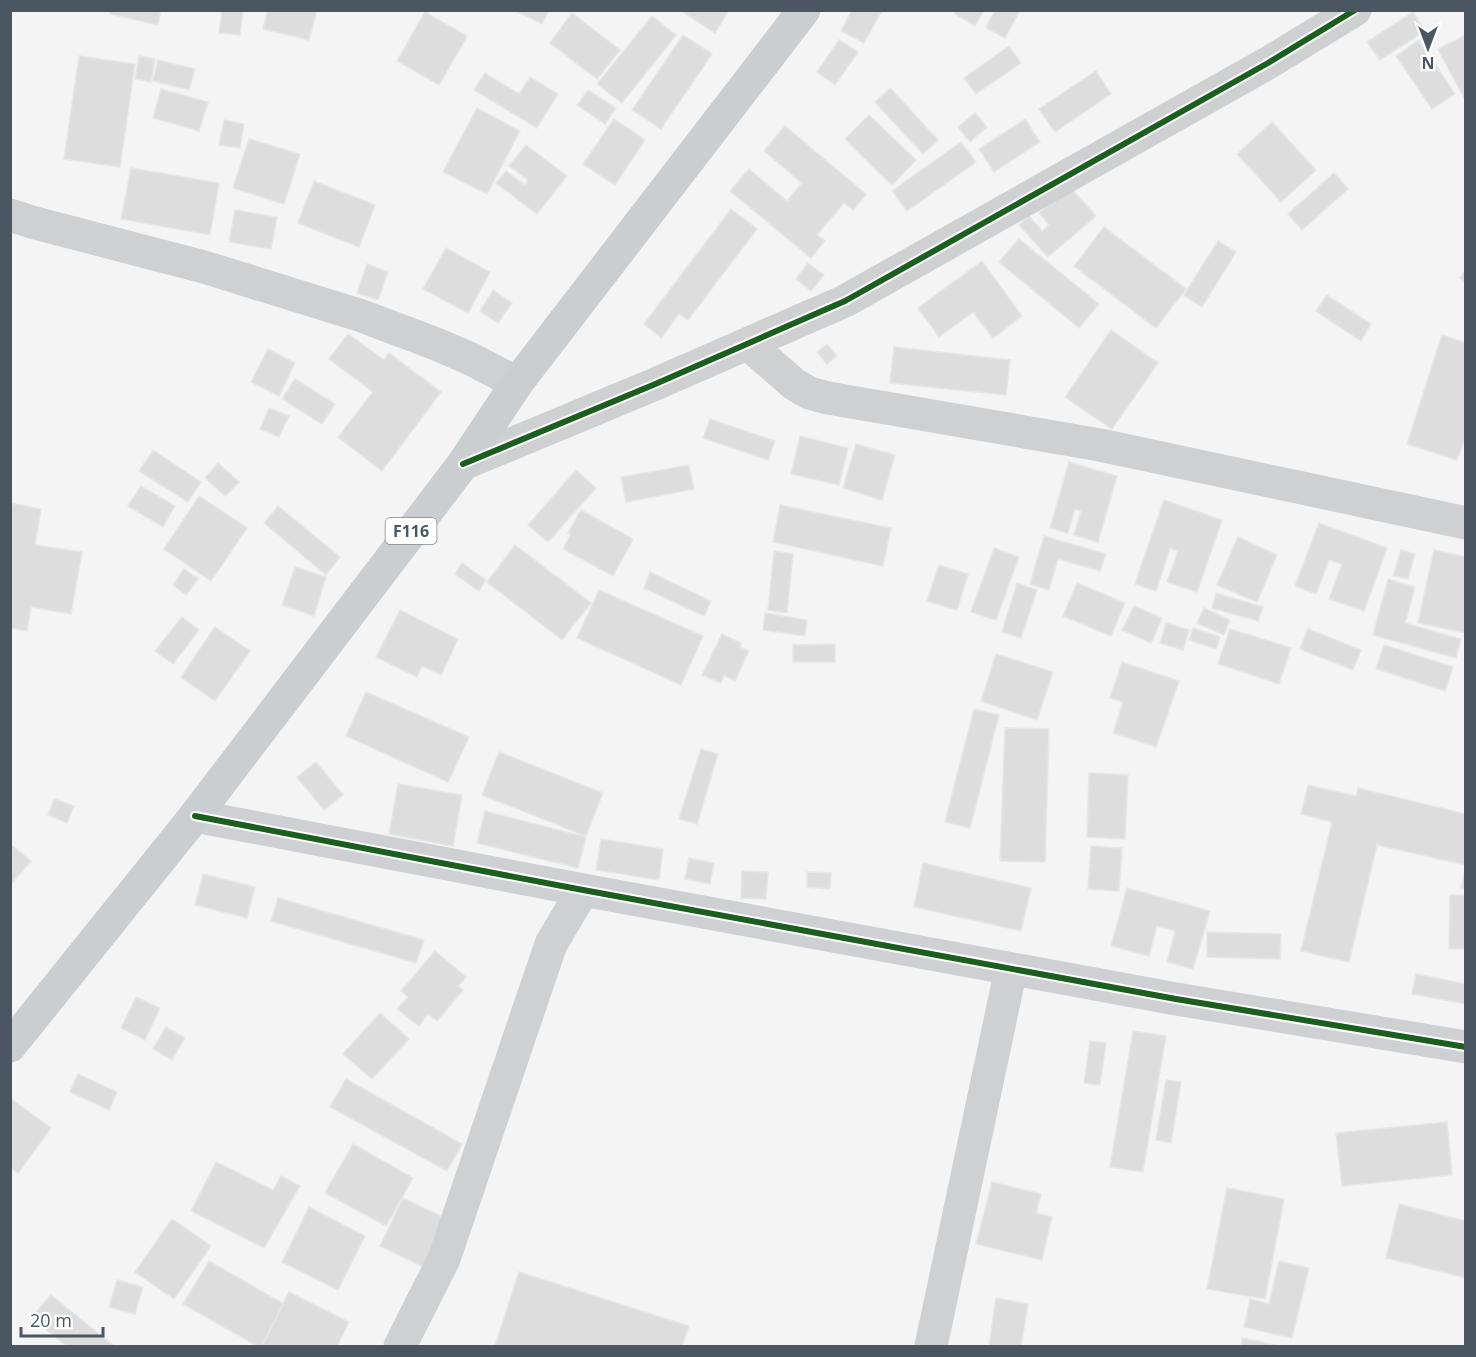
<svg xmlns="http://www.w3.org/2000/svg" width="1476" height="1357" font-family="'Open Sans',sans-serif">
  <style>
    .building { fill: #ddddde; stroke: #e5e6e7; stroke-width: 1.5 }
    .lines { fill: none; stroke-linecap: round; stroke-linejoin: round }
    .street { stroke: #ced0d2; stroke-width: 33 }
    .secondary { stroke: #ced0d4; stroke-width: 33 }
    .primary { stroke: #caced1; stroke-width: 33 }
    .cycleway-casing { stroke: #fff; stroke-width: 10 }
    .cycleway { stroke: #1b5e20; stroke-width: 6 }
    .labels { text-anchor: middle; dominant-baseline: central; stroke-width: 6; stroke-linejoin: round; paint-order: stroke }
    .shield { fill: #fff; stroke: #808990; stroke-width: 1.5 }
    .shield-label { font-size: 16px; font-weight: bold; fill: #4a5661 }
  </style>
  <rect width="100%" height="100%" fill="#f4f4f4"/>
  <g class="building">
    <polygon points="111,10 161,10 158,25 110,14"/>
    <polygon points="222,10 243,10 240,35 219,33"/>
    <polygon points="268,10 317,10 309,40 263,29"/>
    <polygon points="519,10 549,10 542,24 518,12"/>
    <polygon points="680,10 729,10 715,33"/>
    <polygon points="852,10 882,10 864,43 841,31"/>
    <polygon points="957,10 984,10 975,26 955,14"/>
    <polygon points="995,10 1020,10 1005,38 986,28"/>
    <polygon points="425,12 467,36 439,85 397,61"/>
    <polygon points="1413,12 1425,31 1380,60 1367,42"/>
    <polygon points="572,13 620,50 597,79 550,43"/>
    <polygon points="652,16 676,35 622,103 597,84"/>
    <polygon points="683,35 712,54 661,129 632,110"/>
    <polygon points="1466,35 1466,102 1438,49"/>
    <polygon points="839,40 858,52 835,85 817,72"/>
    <polygon points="1419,40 1455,94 1432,109 1396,56"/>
    <polygon points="1009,46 1021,63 976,94 964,78"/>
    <polygon points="79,56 135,64 120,167 64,159"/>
    <polygon points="139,56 155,59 151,82 135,79"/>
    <polygon points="158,60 195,69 189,90 153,81"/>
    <polygon points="1096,71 1111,94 1055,132 1039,109"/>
    <polygon points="485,73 519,94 530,77 558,94 537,128 474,90"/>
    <polygon points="890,88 938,140 923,154 875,102"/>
    <polygon points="161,89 208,102 199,131 153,118"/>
    <polygon points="588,90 616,108 605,124 577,105"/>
    <polygon points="477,108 520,131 487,194 443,172"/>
    <polygon points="975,113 987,127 970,142 958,127"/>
    <polygon points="869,115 916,160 892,185 845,139"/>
    <polygon points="614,119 645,140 615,185 583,164"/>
    <polygon points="1025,119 1040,142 994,172 979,149"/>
    <polygon points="224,120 244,124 240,148 219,145"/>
    <polygon points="1272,122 1316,170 1281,202 1237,154"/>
    <polygon points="785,126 866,194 853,210 844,203 817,235 825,241 811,258 730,191 749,169 787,201 802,183 764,151"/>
    <polygon points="249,139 300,154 284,204 233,188"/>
    <polygon points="961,142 976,162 907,211 892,191"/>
    <polygon points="526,145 567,176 537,214 496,183 506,171 525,185 528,180 509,166"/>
    <polygon points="131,168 219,183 210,235 121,219"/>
    <polygon points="1334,173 1348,189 1302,230 1288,214"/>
    <polygon points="314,181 375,205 359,247 298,223"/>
    <polygon points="1070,187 1096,216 1048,257 1019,225 1029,216 1042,231 1049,225 1039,213"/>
    <polygon points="731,209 757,229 688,320 679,314 661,338 644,324"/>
    <polygon points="235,210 277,217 271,249 229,242"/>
    <polygon points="1104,227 1186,289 1156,328 1074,266"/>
    <polygon points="1019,239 1099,304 1079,328 999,262"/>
    <polygon points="1218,241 1236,252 1202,307 1184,295"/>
    <polygon points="446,248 490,272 468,313 423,289"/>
    <polygon points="982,261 1022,316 993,338 973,312 939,337 918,308"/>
    <polygon points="808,263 824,275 811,291 796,279"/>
    <polygon points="367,264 388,272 378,300 357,293"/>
    <polygon points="1466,269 1466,282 1460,278"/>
    <polygon points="493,290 512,303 498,323 480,311"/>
    <polygon points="1327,295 1371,324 1361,341 1316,311"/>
    <polygon points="1111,330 1158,363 1112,429 1065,397"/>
    <polygon points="348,334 384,360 389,353 441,392 382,471 338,437 373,392 329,359"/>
    <polygon points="1442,335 1466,343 1466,435 1457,460 1407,444"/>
    <polygon points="827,344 837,356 827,364 817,352"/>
    <polygon points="894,347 1010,360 1006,395 890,383"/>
    <polygon points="268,349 295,363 279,396 251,382"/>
    <polygon points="295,379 335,404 322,424 282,399"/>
    <polygon points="269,408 289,416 279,437 260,429"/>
    <polygon points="710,419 775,441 768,460 703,438"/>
    <polygon points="800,436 848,448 839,485 791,474"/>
    <polygon points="856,444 895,455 882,500 843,488"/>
    <polygon points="153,450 201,482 188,502 139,471"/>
    <polygon points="1069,462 1117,476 1098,542 1074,535 1081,511 1075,509 1068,533 1050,528"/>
    <polygon points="218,463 239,482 225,496 205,478"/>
    <polygon points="689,465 694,489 626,502 621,477"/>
    <polygon points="576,470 596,488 548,542 528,525"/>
    <polygon points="141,486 175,506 163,527 128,506"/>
    <polygon points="199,496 247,528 211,581 164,549"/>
    <polygon points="1164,500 1222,520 1197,592 1167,582 1178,551 1170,548 1156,591 1135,584"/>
    <polygon points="10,503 41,509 35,545 82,552 71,614 31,607 27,631 10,628"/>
    <polygon points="780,505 891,528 883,566 773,542"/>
    <polygon points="278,506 340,557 326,575 264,523"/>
    <polygon points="581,510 633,539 613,576 563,549 571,534 568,533"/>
    <polygon points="1319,523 1387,548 1364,611 1329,599 1342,564 1329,560 1316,594 1295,586"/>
    <polygon points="1044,536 1106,554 1100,571 1058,559 1049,590 1030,584"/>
    <polygon points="1238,537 1277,555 1257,602 1217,585"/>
    <polygon points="515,545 591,603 562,640 487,582"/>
    <polygon points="994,548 1019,557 996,620 971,612"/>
    <polygon points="1401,550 1415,554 1408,579 1393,576"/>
    <polygon points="1434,550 1466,557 1466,633 1418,623"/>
    <polygon points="774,551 793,554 787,613 768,610"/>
    <polygon points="462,563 486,580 479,591 455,574"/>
    <polygon points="939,565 968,574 957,610 927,601"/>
    <polygon points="295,567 326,577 314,616 282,605"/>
    <polygon points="184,569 198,579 186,595 173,585"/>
    <polygon points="650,572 711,601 704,616 644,588"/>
    <polygon points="1388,579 1415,587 1405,623 1461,639 1456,658 1373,635"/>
    <polygon points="1017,583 1037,590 1021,638 1002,632"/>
    <polygon points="1077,583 1125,603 1111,636 1063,616"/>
    <polygon points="599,590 703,636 681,685 577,638"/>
    <polygon points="1216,593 1263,607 1258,621 1212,608"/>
    <polygon points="1134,606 1162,618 1151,643 1122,630"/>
    <polygon points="1204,608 1230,620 1224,635 1197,623"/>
    <polygon points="400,610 458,639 441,675 422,666 417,677 376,657"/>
    <polygon points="765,613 807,620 805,636 763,630"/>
    <polygon points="182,617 199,630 173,664 155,651"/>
    <polygon points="1166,623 1189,630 1183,650 1160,643"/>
    <polygon points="215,627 250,651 215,701 181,677"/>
    <polygon points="1193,628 1220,637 1216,649 1189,640"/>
    <polygon points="1230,629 1291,648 1279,684 1218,664"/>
    <polygon points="1308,629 1361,650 1353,670 1300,649"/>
    <polygon points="722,634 741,643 740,647 749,651 735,681 724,675 721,683 702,675"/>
    <polygon points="835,644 835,662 793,662 793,645"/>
    <polygon points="1384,645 1453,667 1445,691 1376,669"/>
    <polygon points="996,654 1053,672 1037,720 981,701"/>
    <polygon points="1122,662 1179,681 1156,747 1113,733 1123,702 1110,698"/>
    <polygon points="366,692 469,737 448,782 346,736"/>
    <polygon points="974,709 999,715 970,828 945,822"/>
    <polygon points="1005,728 1049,729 1045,862 1000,861"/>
    <polygon points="701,749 718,754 697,824 679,819"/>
    <polygon points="499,752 603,793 586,836 482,795"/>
    <polygon points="316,762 343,795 324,810 297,777"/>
    <polygon points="1089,773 1128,775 1125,839 1087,837"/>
    <polygon points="398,784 462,795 453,846 389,834"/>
    <polygon points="1308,785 1356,796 1358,788 1466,814 1466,865 1377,845 1349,962 1301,951 1332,822 1301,814"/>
    <polygon points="54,799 74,806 67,823 48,815"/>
    <polygon points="485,811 586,837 578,868 477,843"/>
    <polygon points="601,839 663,849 659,880 596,870"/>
    <polygon points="10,844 31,861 10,885"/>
    <polygon points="1091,846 1122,848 1119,891 1088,889"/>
    <polygon points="689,858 714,863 710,884 685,879"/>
    <polygon points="923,863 1031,888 1021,931 914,907"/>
    <polygon points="742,871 768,872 766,899 741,898"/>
    <polygon points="807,872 831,873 830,889 807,887"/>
    <polygon points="1464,873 1466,873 1466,889 1461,888"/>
    <polygon points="203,874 255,887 247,918 195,905"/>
    <polygon points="1127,888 1210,911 1193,969 1167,962 1175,931 1157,926 1149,956 1111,946"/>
    <polygon points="1450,895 1466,895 1466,949 1449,949"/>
    <polygon points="278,898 424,940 416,963 271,921"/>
    <polygon points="1207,932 1281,934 1280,959 1207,957"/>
    <polygon points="435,951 466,977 458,986 463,990 437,1021 428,1014 419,1026 397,1009 408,997 401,991"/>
    <polygon points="1416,974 1466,984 1466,1004 1412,994"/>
    <polygon points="136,997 160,1008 145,1040 121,1028"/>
    <polygon points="380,1013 409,1039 372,1079 343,1054"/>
    <polygon points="166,1027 185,1038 172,1060 153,1049"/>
    <polygon points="1133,1031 1166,1036 1143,1172 1110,1167"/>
    <polygon points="1090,1041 1106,1043 1100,1085 1084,1083"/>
    <polygon points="78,1074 117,1092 109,1110 70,1092"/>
    <polygon points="346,1079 462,1144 447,1171 330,1107"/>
    <polygon points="1166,1080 1181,1082 1171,1143 1156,1140"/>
    <polygon points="10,1098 51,1128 18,1173 10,1167"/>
    <polygon points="1447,1122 1452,1175 1342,1186 1336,1133"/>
    <polygon points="353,1144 413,1178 386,1226 325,1193"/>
    <polygon points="216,1162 273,1190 281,1176 300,1186 264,1248 191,1211"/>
    <polygon points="992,1182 1041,1194 1036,1213 1052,1217 1042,1260 976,1244"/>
    <polygon points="1227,1188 1284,1199 1265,1299 1207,1289"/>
    <polygon points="403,1198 449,1220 425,1268 380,1246"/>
    <polygon points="1399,1204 1466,1221 1466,1278 1386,1258"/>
    <polygon points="309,1207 365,1236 338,1290 282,1262"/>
    <polygon points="172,1219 211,1246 174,1299 135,1272"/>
    <polygon points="209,1261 284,1304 262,1346 257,1346 183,1304"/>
    <polygon points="1279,1261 1309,1268 1292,1338 1244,1327 1250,1299 1269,1304"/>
    <polygon points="519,1272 689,1326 682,1346 495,1346"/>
    <polygon points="117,1280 143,1287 135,1314 109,1307"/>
    <polygon points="289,1292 349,1322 337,1346 262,1346"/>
    <polygon points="51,1295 114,1346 67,1346 31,1318"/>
    <polygon points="996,1298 1028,1304 1021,1346 989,1346"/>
    <polygon points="1242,1338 1280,1346 1241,1346"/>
  </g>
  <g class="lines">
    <g class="street">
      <polyline points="10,215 35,223 204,267 362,316 436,344 471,359 517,383"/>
      <polyline points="748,344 794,384 809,393 828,398 1100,445 1466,523"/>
      <polyline points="463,464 653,385 845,301 1268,63 1355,10"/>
      <polyline points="400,1346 444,1259 551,944 583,890"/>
      <polyline points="931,1346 1011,969"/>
    </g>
    <polyline class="secondary" points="195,816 583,890 1176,999 1466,1047"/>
    <polyline class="primary" points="10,1046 195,816 463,464 517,383 804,10"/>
    <defs>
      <g id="cycleway">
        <polyline points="463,464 653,385 845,301 1268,63 1355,10"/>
        <polyline points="195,816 583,890 1176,999 1466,1047"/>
      </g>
    </defs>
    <use href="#cycleway" class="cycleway-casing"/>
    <use href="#cycleway" class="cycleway"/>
  </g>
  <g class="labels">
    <rect class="shield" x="385.5" y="518" width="51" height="26" rx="4.5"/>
    <g class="shield-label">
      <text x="411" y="531">F116</text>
    </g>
  </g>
  <rect width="1476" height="1357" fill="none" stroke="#4a5661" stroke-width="24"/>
  <g transform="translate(1428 48) rotate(180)" stroke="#ffffff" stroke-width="4.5" paint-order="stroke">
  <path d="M0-4.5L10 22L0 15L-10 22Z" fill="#4a5661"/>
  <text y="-9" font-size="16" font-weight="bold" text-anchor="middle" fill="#4a5661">N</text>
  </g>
  <path d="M21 1327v9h82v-9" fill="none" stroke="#4a5661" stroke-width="3"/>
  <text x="30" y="1327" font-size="18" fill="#4a5661" stroke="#ffffff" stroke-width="4.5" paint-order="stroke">20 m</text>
</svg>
